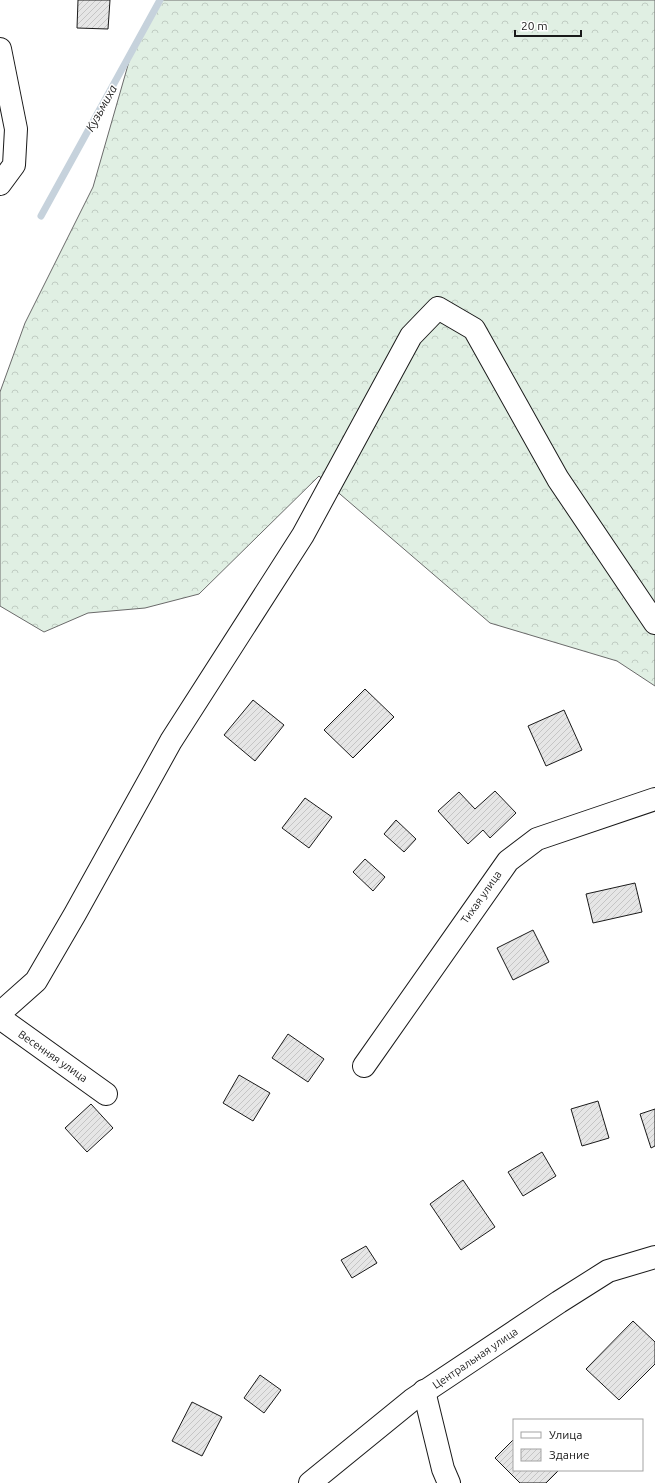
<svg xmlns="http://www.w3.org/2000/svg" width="655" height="1483" font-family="Ubuntu,sans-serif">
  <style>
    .forest { fill: url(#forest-crowns); stroke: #6a6a6a }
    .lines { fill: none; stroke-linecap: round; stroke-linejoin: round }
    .stream { stroke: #c6d2dc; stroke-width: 7 }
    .building { fill: url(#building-hatch); stroke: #1a1a1a }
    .minor-casing { stroke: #1a1a1a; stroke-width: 24 }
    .minor { stroke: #fff; stroke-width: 22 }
    .labels { text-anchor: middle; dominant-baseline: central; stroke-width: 3; stroke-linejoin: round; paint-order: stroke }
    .street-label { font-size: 11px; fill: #1a1a1a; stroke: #fff }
    .water-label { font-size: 12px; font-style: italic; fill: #1a1a1a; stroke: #fff }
  </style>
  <defs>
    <pattern id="forest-crowns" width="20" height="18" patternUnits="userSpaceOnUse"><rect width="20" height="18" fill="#e0efe3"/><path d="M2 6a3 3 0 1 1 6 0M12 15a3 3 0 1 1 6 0" fill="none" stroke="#c0ccc2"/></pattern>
    <pattern id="building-hatch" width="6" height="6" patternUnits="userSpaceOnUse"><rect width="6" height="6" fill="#e6e6e6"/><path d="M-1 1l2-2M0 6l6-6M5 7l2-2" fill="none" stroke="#c5c5c5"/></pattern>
  </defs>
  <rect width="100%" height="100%" fill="#fff"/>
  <polygon class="forest" points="160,0 655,0 655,686 617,661 490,623 319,476 199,594 145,608 88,613 44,632 0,606 0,392 25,323 93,187 132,51"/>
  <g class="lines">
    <polyline class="stream" points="41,216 160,0"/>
  </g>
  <g class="building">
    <polygon points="78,0 110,0 108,29 77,28"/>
    <polygon points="365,689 394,717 353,758 324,730"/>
    <polygon points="253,700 284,725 255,761 224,735"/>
    <polygon points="564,710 582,750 546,766 528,726"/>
    <polygon points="495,791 516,813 490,838 483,830 468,844 438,811 459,792 475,809"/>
    <polygon points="305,798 332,817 309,848 282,828"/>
    <polygon points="396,820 416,839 404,852 384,834"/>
    <polygon points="365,859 385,877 373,891 353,872"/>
    <polygon points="635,883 642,912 593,923 586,894"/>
    <polygon points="533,930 549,962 513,980 497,948"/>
    <polygon points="288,1034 324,1059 308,1082 272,1058"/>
    <polygon points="239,1075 270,1093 253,1121 223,1103"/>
    <polygon points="598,1101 609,1138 582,1146 571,1109"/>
    <polygon points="91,1104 113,1128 87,1152 65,1128"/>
    <polygon points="655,1109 655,1146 651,1148 640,1114"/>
    <polygon points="542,1152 556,1176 523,1196 508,1172"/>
    <polygon points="463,1180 495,1227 461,1250 430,1204"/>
    <polygon points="366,1246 377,1263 352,1278 341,1260"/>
    <polygon points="633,1321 655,1342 655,1364 619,1400 586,1369"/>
    <polygon points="260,1375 281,1390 264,1413 244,1398"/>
    <polygon points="192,1402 222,1417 202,1456 172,1441"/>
    <polygon points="514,1439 514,1470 559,1470 546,1483 520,1483 495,1458"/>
  </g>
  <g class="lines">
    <defs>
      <g id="minor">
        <polyline points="0,49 16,129 14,165 0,184"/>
        <polyline points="0,1013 36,981 75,914 171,741 303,535 411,336 438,308 474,329 558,479 655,623"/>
        <polyline points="0,1018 106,1094"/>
        <polyline points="364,1066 508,861 537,839 655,799"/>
        <polyline points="424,1391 443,1469 449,1483"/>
        <polyline points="310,1483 412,1400 559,1302 608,1271 655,1257"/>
      </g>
    </defs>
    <use href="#minor" class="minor-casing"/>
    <use href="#minor" class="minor"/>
  </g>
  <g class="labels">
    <g class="street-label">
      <text transform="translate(481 897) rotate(-55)">Тихая улица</text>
      <text transform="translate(53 1056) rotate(35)">Весенняя улица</text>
      <text transform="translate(475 1358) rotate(-34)">Центральная улица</text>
    </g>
    <g class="water-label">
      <text transform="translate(101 108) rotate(-61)">Кузьмиха</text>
    </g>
  </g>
  <rect x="513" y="1419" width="130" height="52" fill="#ffffff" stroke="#a3a3a3"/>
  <rect x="521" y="1432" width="20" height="6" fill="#ffffff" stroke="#a3a3a3"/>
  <text x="549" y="1439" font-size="12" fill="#1a1a1a">Улица</text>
  <rect x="521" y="1449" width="20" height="12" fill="url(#building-hatch)" stroke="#a3a3a3"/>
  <text x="549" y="1459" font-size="12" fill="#1a1a1a">Здание</text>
  <path d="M515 30v6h66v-6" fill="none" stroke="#1a1a1a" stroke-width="2"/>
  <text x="521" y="30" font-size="12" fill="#1a1a1a" stroke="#ffffff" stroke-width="3" paint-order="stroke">20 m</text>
</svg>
